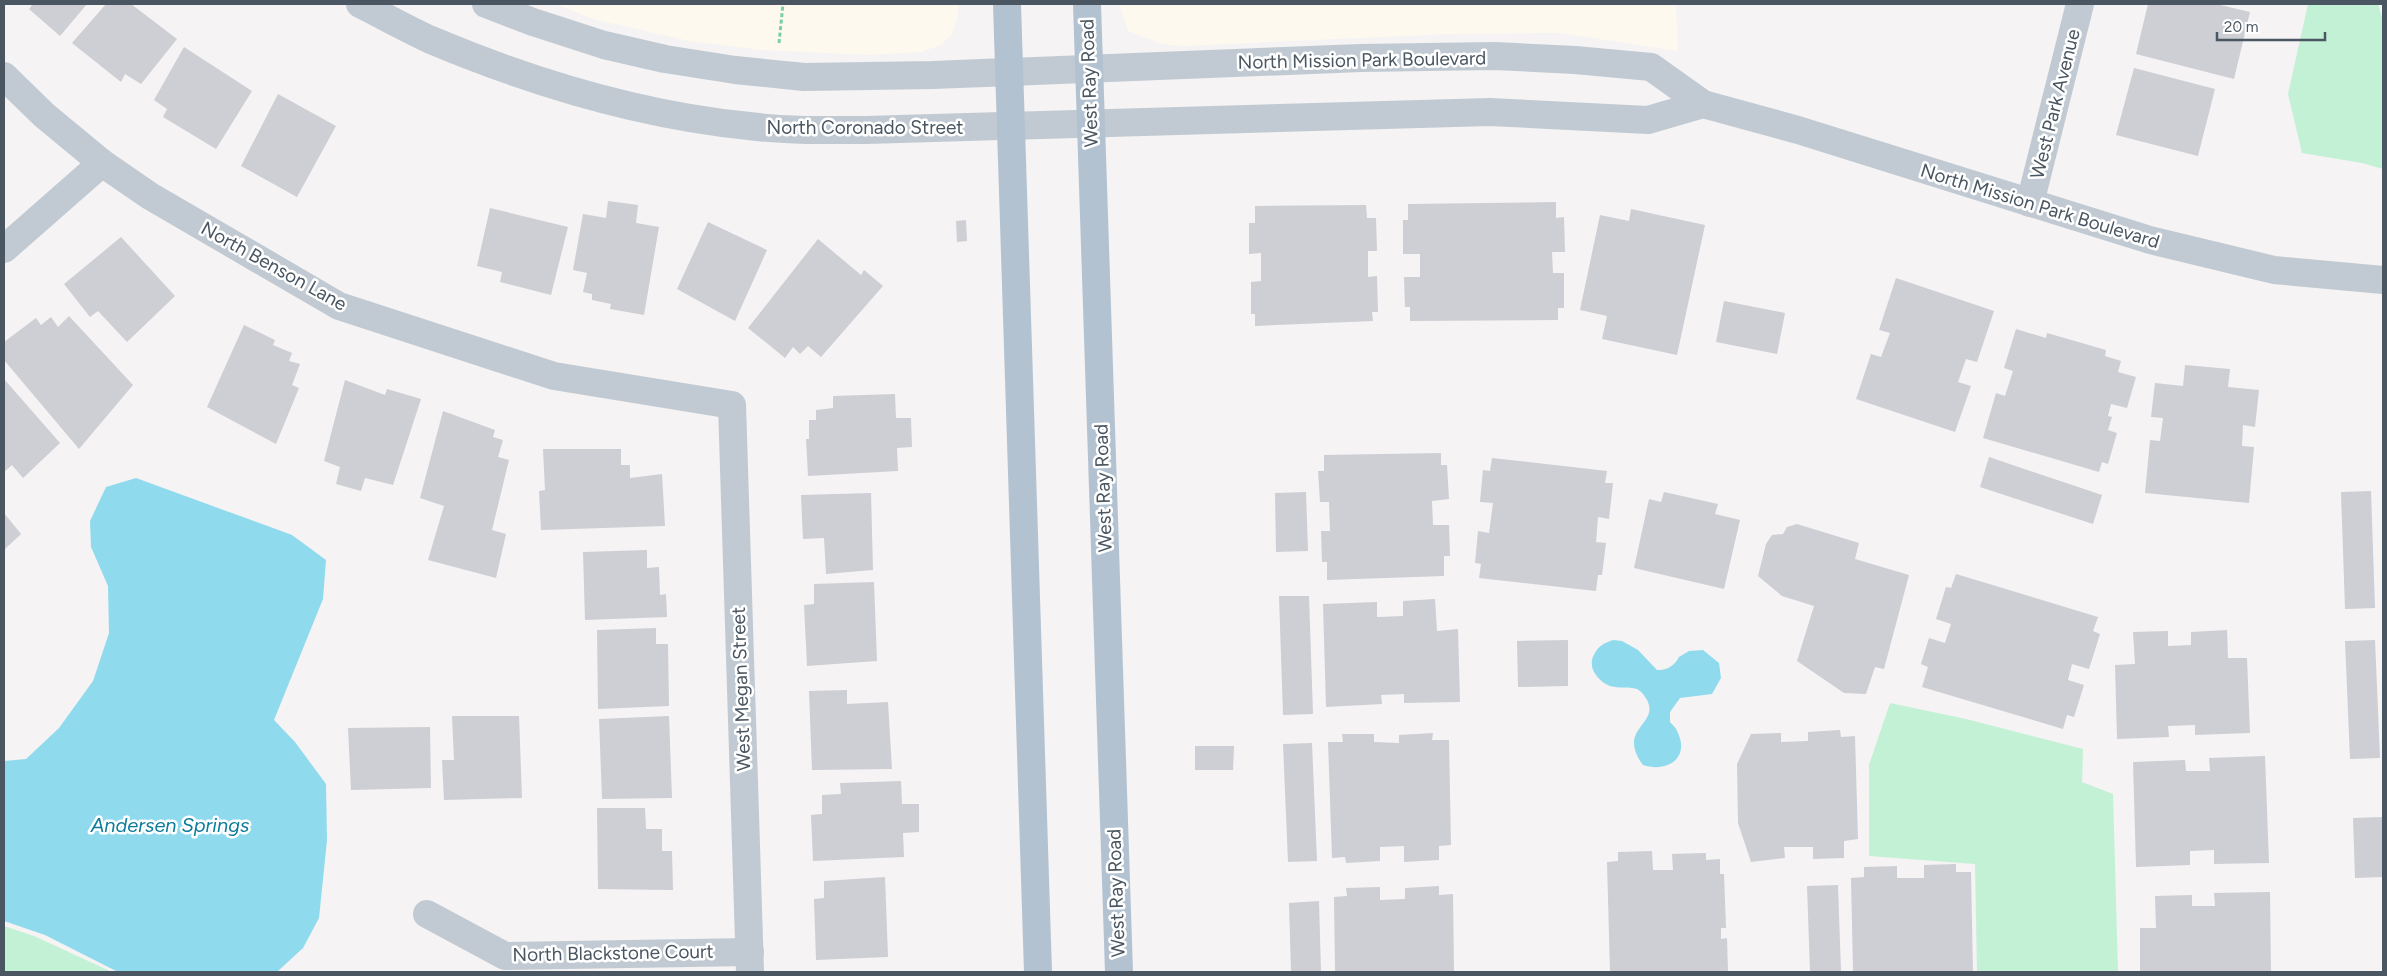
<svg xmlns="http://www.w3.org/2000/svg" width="2387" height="976" font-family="Figtree,sans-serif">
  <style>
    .commercial { fill: #fdf9ef }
    .green { fill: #c3f1d5 }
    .water { fill: #90daee }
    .building { fill: #cdcfd5 }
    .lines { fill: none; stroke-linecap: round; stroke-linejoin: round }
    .path { stroke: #7ad0a6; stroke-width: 3; stroke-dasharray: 4 2.5; stroke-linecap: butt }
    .minor { stroke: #c1cad2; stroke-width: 28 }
    .major { stroke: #b3c2d1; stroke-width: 28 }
    .labels { text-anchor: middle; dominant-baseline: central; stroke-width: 5; stroke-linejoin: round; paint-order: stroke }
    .street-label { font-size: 19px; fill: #4a5661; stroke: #fff }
    .water-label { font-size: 20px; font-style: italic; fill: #0c7c9b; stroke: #fff }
  </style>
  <rect width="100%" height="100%" fill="#f5f3f3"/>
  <g class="commercial">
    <polygon points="555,4 958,4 958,15 952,34 941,45 921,52 868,55 761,50 689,41 593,19"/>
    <polygon points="1119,4 1676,4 1678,51 1559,33 1449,34 1184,46 1162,44 1128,31"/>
  </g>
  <g class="green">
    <polygon points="2308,4 2378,4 2383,21 2383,169 2362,163 2302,153 2288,94"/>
    <polygon points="1890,703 1966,719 2083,749 2082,782 2113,794 2118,972 1977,972 1975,864 1869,856 1869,765"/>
    <polygon points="4,926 34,936 112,972 4,972"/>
  </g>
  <g class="water">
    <polygon points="136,478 292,535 326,560 323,599 274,720 295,742 326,784 327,840 319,918 303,948 277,972 118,972 45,935 4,921 4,761 26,759 59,728 93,681 109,633 108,586 91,547 90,521 106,487"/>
    <path d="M1613,640L1622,641L1638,650L1657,670C1667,671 1675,665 1679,657L1689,651L1703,650L1719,663L1721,678L1712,694L1680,698L1670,712V722C1672,725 1676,727 1677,731C1691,758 1667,773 1643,765C1616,728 1660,725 1647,700C1645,696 1641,691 1637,689C1628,686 1619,689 1610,686C1597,681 1586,666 1595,653C1599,645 1605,643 1613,640Z"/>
  </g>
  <g class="building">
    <polygon points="30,4 87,4 60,36 29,9 32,5"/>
    <polygon points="106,4 131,4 177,39 141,84 125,74 121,82 72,43"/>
    <polygon points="2148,4 2216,4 2250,12 2234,79 2136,54"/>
    <polygon points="184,47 252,91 216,149 163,117 167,109 154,100"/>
    <polygon points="2134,68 2215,89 2198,156 2116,135"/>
    <polygon points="278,94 336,126 297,197 241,166"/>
    <polygon points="608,201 638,205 636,223 659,227 644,315 610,309 611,304 592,300 592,294 583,292 587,273 573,270 583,214 606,218"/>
    <polygon points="1556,202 1556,218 1564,217 1565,252 1552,252 1553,273 1564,273 1564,308 1558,308 1558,320 1410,321 1410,307 1405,307 1404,277 1420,277 1420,254 1403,254 1403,220 1408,220 1408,204"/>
    <polygon points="1366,205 1367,218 1376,218 1377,251 1368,251 1368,277 1377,276 1378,312 1372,312 1373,321 1255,326 1255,314 1251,314 1251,282 1261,281 1261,253 1249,254 1249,223 1255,223 1255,206"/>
    <polygon points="490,208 568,227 551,295 500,282 502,272 477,266"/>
    <polygon points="1631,209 1705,225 1677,355 1602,339 1607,316 1580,310 1600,215 1629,221"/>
    <polygon points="966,220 967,241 957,242 956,221"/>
    <polygon points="708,222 767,250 735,321 677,289"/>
    <polygon points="121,237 175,296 127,342 98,311 90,317 64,284"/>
    <polygon points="818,239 861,275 864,270 883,286 821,357 808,346 800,354 793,347 785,358 748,328"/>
    <polygon points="1896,278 1994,311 1977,362 1966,359 1958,382 1971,386 1955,432 1856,399 1871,354 1881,357 1890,333 1879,330"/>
    <polygon points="1724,301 1785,313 1777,354 1716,342"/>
    <polygon points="69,316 133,385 79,449 4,360 4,342 36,318 41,325 51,317 58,327"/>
    <polygon points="244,325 275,340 273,345 292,353 289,361 300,364 292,385 299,388 276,444 207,407"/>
    <polygon points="2016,329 2046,338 2047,333 2106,350 2105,356 2121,361 2118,372 2136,377 2127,408 2111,404 2108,416 2112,417 2108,430 2117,433 2108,464 2102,462 2099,472 1983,438 1996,393 2005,396 2013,371 2004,368"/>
    <polygon points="2185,365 2230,369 2228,387 2259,390 2255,427 2243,425 2242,446 2254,447 2249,503 2145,493 2150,440 2160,441 2163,418 2151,417 2155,383 2183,386"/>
    <polygon points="4,379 60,443 23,478 12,465 4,472"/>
    <polygon points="345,380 385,395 387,389 421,399 393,485 365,478 361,491 336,484 340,467 324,461"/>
    <polygon points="895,394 896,418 911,418 912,447 897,448 898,471 808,476 806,439 809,439 809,420 816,420 816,410 833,408 833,396"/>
    <polygon points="443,411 495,430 493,437 503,440 498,457 509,460 492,530 506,534 496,578 428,560 444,506 420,498"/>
    <polygon points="543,449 621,449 621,465 630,465 630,478 662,474 665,526 541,530 539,491 545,490"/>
    <polygon points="1441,453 1441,465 1447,465 1449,499 1432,501 1433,525 1449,525 1450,556 1444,556 1444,576 1327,580 1327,562 1322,562 1321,531 1330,531 1329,502 1320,502 1318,471 1324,471 1324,455"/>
    <polygon points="1989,457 2102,495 2093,524 1980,487"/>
    <polygon points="1492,458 1607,471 1605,483 1613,483 1609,519 1598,517 1596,542 1606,543 1602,575 1598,575 1596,591 1479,578 1481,564 1475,563 1478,531 1489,533 1493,503 1480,502 1483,470 1490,471"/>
    <polygon points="2371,491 2375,608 2345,609 2341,492"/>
    <polygon points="1306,492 1308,551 1276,552 1275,493"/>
    <polygon points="1664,492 1718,504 1715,514 1740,520 1724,589 1634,568 1649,499 1661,502"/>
    <polygon points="871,493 873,570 826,574 824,538 803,539 801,495"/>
    <polygon points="4,513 21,534 4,550"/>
    <polygon points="1797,524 1859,543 1855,559 1909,575 1884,669 1875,667 1866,694 1844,693 1797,661 1814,606 1782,596 1758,576 1766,544 1772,535 1783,534 1787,527"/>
    <polygon points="647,550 647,568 659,567 660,595 666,594 667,617 585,620 583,552"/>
    <polygon points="1956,574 2098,617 2093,631 2100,634 2089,669 2072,664 2068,680 2084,685 2074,717 2067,715 2063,729 1922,687 1928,667 1921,664 1929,638 1945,643 1951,624 1936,619 1946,587 1951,588"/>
    <polygon points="874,582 877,661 807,666 804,605 814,604 814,584"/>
    <polygon points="1279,596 1309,596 1313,714 1283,715"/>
    <polygon points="1435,599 1437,631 1458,629 1460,702 1404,703 1404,694 1381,695 1382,704 1326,707 1323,604 1377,602 1377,617 1403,616 1403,601"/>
    <polygon points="656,628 656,644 668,644 669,706 598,709 597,630"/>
    <polygon points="2227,630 2228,658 2247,658 2250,733 2195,735 2195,725 2168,726 2169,737 2117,739 2115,665 2135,664 2133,632 2168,631 2168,646 2191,645 2191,632"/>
    <polygon points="1568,640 1568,686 1518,687 1517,641"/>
    <polygon points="2375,640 2380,758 2350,759 2345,641"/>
    <polygon points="847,690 847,704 888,702 892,769 812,770 809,691"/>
    <polygon points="452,716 519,716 522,798 444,800 442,760 454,760"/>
    <polygon points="669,716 672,798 602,799 599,719"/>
    <polygon points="430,727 431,788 351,790 348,728"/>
    <polygon points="1840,730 1841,737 1855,736 1858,839 1844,841 1844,858 1813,859 1813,847 1784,847 1785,858 1751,862 1738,823 1737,764 1751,734 1781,733 1781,742 1808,741 1808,732"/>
    <polygon points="1433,733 1432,740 1449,740 1451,845 1439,846 1439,860 1404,862 1404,846 1380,847 1380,861 1346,863 1345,857 1332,858 1328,742 1343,742 1342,734 1374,734 1374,742 1399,743 1399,735"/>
    <polygon points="1312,743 1317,861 1288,862 1283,744"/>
    <polygon points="1195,746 1234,746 1233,770 1195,770"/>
    <polygon points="2265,756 2269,863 2214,864 2214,850 2190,851 2190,865 2136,867 2133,762 2185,760 2186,771 2210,771 2209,758"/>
    <polygon points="901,781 902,804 919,804 919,832 903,833 904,857 813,861 811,815 822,814 822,795 841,794 840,783"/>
    <polygon points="597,808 645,808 646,829 662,829 662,851 672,851 673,890 598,889"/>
    <polygon points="2383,817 2383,877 2355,878 2353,818"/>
    <polygon points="1652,851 1653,870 1673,870 1672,854 1706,853 1706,860 1720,859 1720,874 1724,874 1726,928 1721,928 1721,939 1727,938 1728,972 1610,972 1607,862 1618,861 1618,852"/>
    <polygon points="1956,864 1956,872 1971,872 1973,972 1853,972 1851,878 1864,877 1864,867 1897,866 1897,878 1924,878 1924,865"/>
    <polygon points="885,877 888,957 816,960 814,899 824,898 824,881"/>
    <polygon points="1838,885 1841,972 1810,972 1807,886"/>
    <polygon points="1439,886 1439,895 1453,894 1454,972 1335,972 1334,897 1347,896 1346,888 1380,887 1380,900 1405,899 1405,888"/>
    <polygon points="2270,892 2271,972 2140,971 2140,928 2156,928 2155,896 2192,895 2192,906 2215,906 2214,893"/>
    <polygon points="1319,901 1321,972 1291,972 1289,903"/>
  </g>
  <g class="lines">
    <polyline class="path" points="779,43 783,4"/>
    <g class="minor">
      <path d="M360,4C384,16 407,29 431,40C531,82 640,115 749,126C788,131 827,130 866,130L1490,112L1648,120L1703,104"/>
      <polyline points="486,4 533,22 604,45 665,59 735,70 804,77 933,75 1361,58 1494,56 1575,60 1651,67 1703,104 1798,130 2150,240 2274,270 2383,280"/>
      <polyline points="4,76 44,115 102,163 150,196 339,306 554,376 732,405 750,972"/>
      <polyline points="2030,203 2080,4"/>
      <polyline points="4,249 102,163"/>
      <polyline points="427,914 505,956 750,952"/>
    </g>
    <g class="major">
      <polyline points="1007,4 1038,972"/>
      <polyline points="1087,4 1119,972"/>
    </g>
  </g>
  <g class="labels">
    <g class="street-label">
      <text transform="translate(1362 60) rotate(-1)">North Mission Park Boulevard</text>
      <text transform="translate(1089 83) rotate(-92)">West Ray Road</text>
      <text transform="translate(2055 104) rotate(-76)">West Park Avenue</text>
      <text x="865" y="127">North Coronado Street</text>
      <text transform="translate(2040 206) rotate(17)">North Mission Park Boulevard</text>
      <text transform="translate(274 266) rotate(29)">North Benson Lane</text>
      <text transform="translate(1103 488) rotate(-92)">West Ray Road</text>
      <text transform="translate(741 689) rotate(-92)">West Megan Street</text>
      <text transform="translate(1116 893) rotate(-92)">West Ray Road</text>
      <text transform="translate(613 953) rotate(-1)">North Blackstone Court</text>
    </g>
    <g class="water-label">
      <text x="170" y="825">Andersen Springs</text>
    </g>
  </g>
  <rect width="2387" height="976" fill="none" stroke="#4a5661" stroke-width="10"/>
  <path d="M2217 32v8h108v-8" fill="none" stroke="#4a5661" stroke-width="2.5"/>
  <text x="2224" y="32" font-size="15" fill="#4a5661" stroke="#ffffff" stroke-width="4" paint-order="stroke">20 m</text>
</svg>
